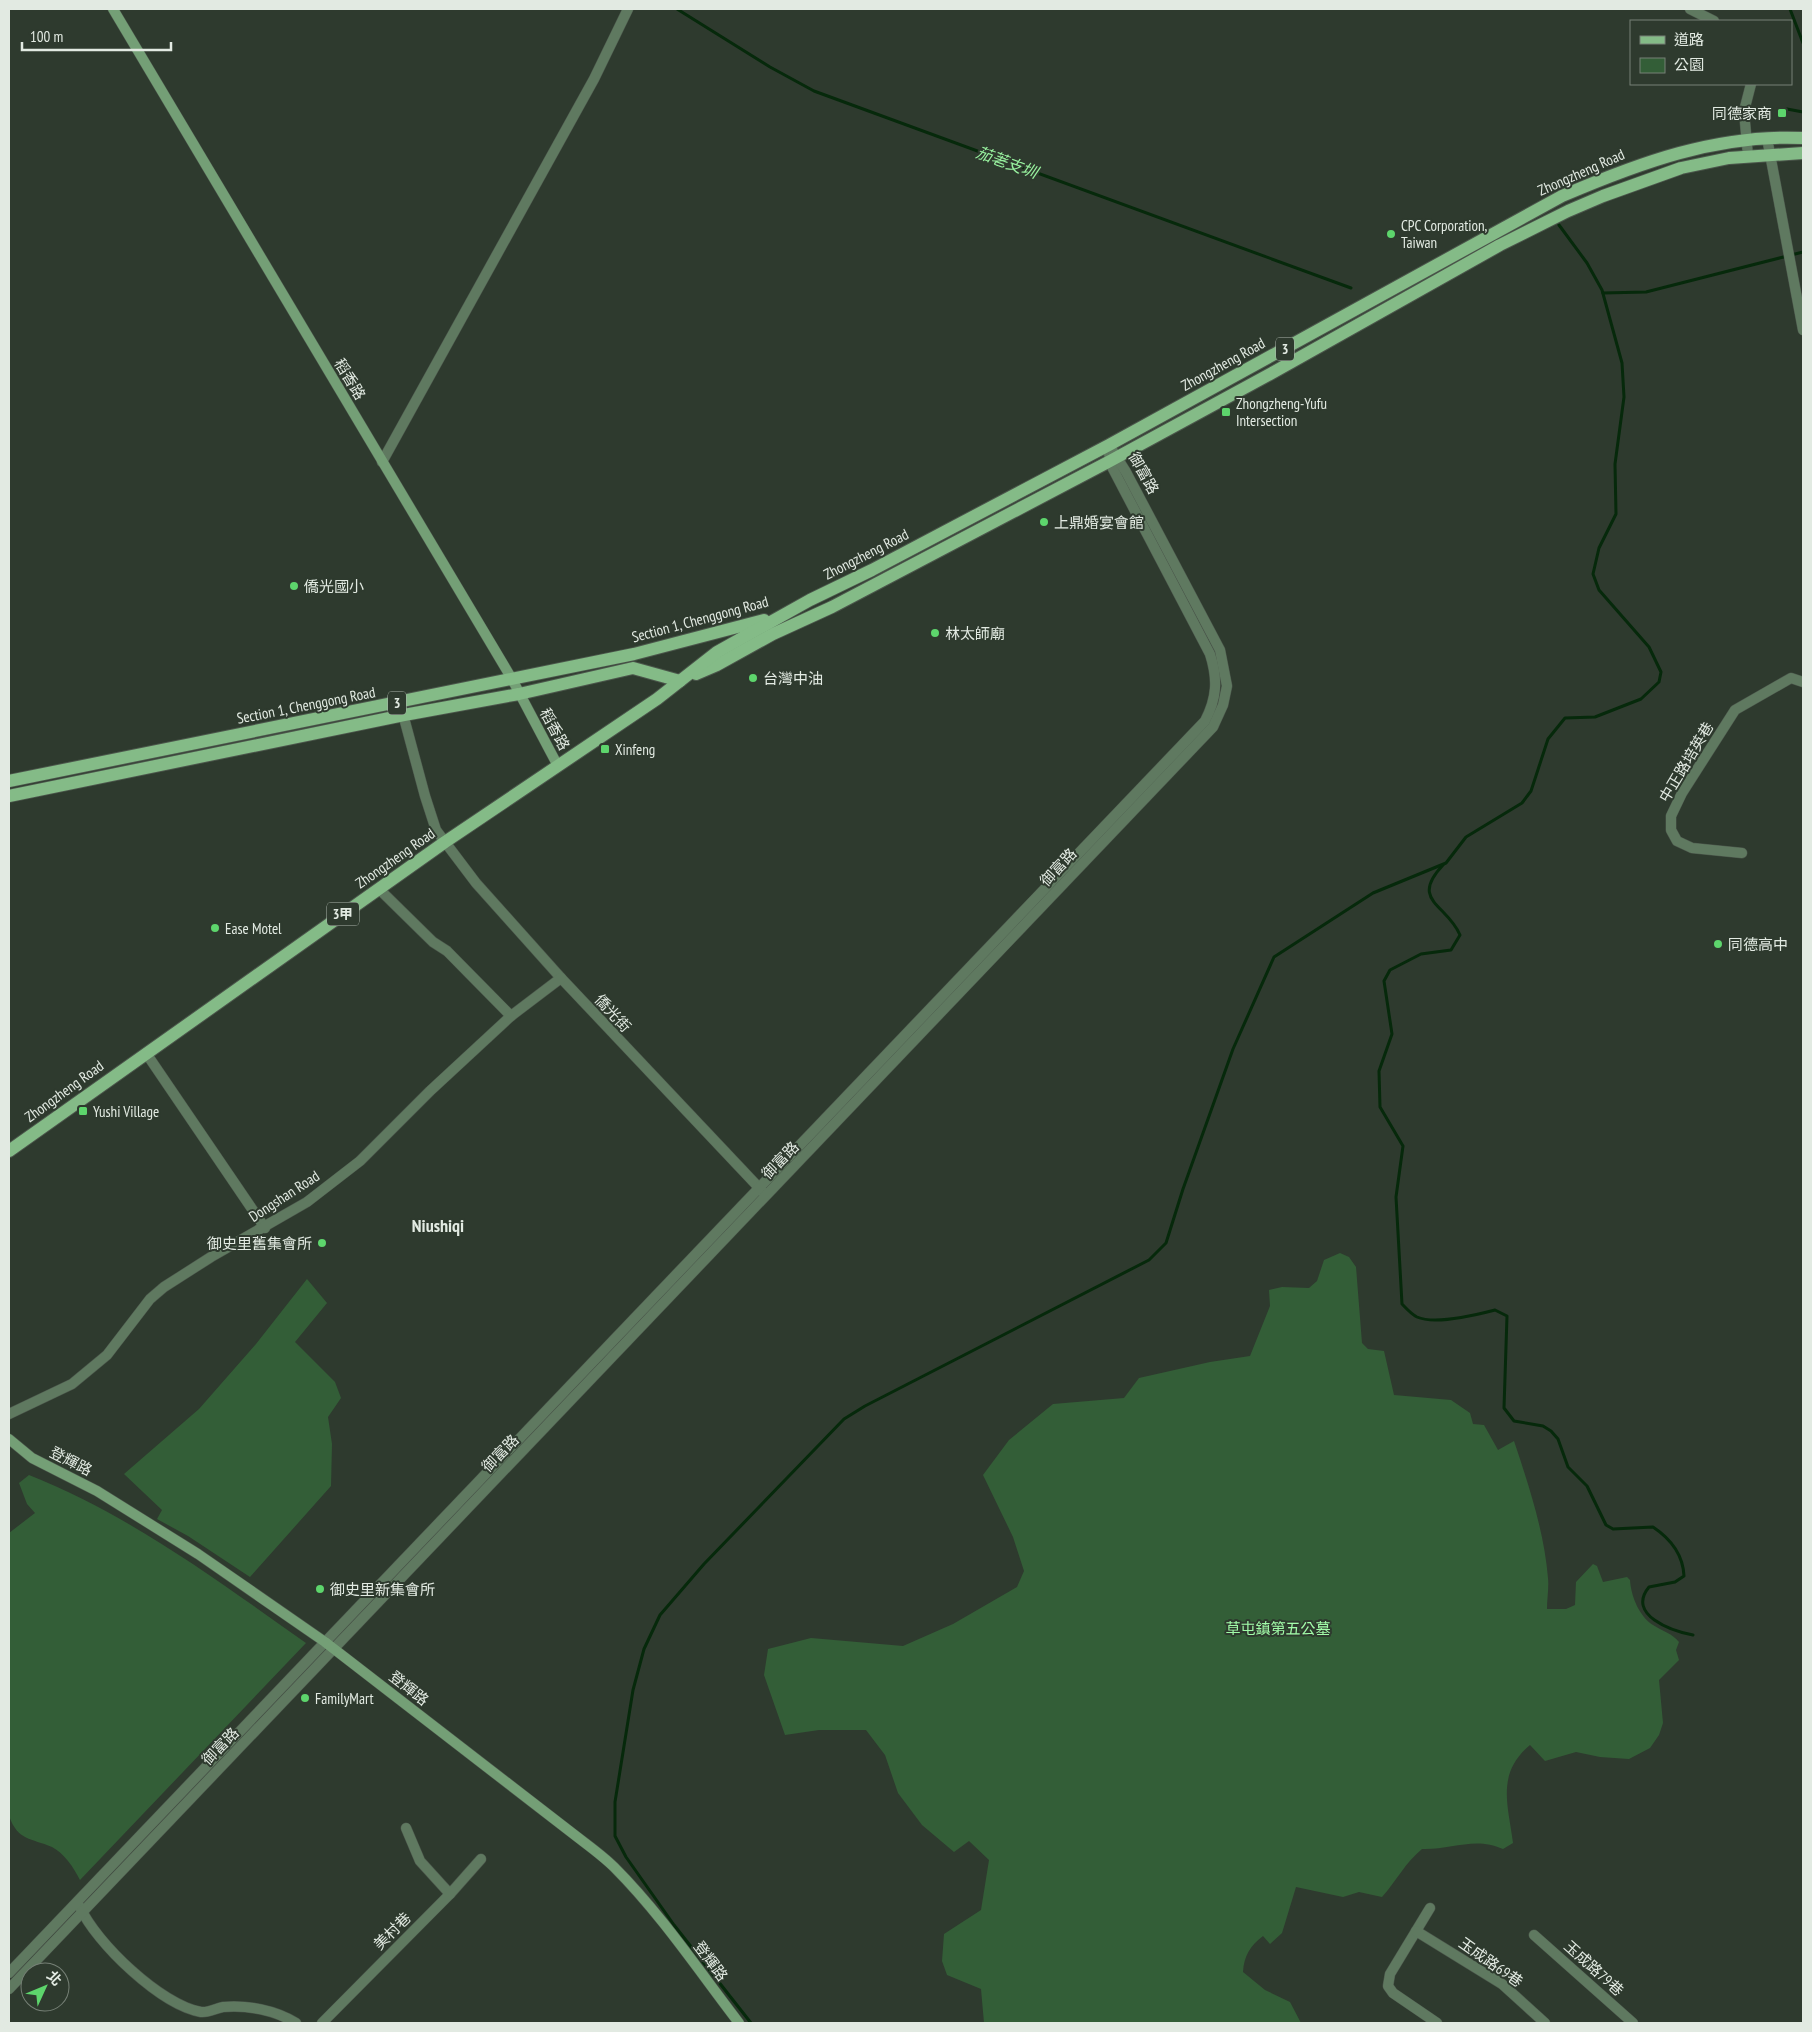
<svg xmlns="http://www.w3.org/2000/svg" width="1812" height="2032" font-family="'PT Sans Narrow','Noto Sans TC',sans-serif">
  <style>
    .green { fill: #335e37 }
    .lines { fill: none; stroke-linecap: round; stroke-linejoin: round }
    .stream { stroke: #06290b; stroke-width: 3 }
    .street-casing { stroke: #4b564b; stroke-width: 11 }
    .secondary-casing { stroke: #4b564b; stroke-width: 11 }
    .primary-casing { stroke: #4b564b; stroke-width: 14 }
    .street { stroke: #5f7960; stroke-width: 10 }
    .secondary { stroke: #749f76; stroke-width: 10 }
    .primary { stroke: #84bb87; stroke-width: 12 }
    .poi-dot { fill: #5dd56c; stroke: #2e3a2e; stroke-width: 2 }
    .labels { text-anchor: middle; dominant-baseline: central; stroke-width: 4; stroke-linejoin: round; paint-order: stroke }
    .shield { fill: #2e3a2e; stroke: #acb5ac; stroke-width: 1 }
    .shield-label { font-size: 14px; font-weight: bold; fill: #e2eae2 }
    .poi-label { font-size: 15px; fill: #e2eae2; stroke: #2e3a2e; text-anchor: start }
    .street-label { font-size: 15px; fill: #e2eae2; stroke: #2e3a2e }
    .park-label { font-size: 15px; fill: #a2fca9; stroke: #2e3a2e }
    .water-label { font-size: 16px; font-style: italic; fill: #98f19f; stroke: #2e3a2e }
    .quarter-label { font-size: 18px; font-weight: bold; fill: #e2eae2; stroke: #2e3a2e }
  </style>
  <rect width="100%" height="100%" fill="#2e3a2e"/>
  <g class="green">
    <path d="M1340,1253L1349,1257L1356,1267L1362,1343L1368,1349L1384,1351L1394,1395L1451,1400L1470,1413L1473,1424L1484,1425L1498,1450L1514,1441C1529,1486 1544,1531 1548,1578C1549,1588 1547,1599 1547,1609H1566L1575,1605L1576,1582L1593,1564L1597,1566L1603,1582L1627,1577L1630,1580C1631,1596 1639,1616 1653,1625C1662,1631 1672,1633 1679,1642L1676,1650L1679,1660L1659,1680L1663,1723L1659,1735L1650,1748L1629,1759L1600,1757L1576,1752L1545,1761L1530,1745C1496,1774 1508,1804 1513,1843L1503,1849C1475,1836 1451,1850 1422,1849C1405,1863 1397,1880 1382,1897L1359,1892L1343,1897L1296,1887L1282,1933L1270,1944L1263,1936C1250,1946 1244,1956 1243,1972L1265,1990L1290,2002L1301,2023H984L981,1989L947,1975L942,1961L944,1934L981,1910L989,1860L969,1841L954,1852L922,1825L898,1793L885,1755L866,1730H819L785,1735L764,1675L768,1649L811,1638L903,1646L953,1624L1017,1587L1024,1571L1013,1537L983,1475L1009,1440L1053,1404L1124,1398L1139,1378L1210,1362L1250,1356L1270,1306L1269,1290L1282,1287L1309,1288L1317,1281L1324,1260Z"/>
    <polygon points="307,1279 327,1303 295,1342 335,1382 341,1398 328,1417 332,1444 331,1486 250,1577 188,1536 157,1519 162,1510 124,1474 199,1409 256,1344"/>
    <path d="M29,1475C130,1515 218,1581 306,1643L80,1880C74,1868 64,1853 52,1847C31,1838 18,1841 9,1816V1533L35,1513L27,1504L19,1483Z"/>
  </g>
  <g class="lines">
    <g class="stream">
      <polyline points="677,9 770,67 814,91 1351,288"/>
      <polyline points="1790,9 1803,43"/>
      <polyline points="1787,109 1803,112"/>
      <polyline points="1603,293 1646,292 1803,252"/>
      <path d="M1443,865C1409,901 1447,904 1460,935L1451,950L1421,954L1390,970L1384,981L1392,1034L1379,1071L1380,1107L1403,1146L1396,1197L1402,1304C1406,1308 1411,1314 1417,1317C1435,1325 1476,1315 1495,1310L1507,1316L1504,1408L1514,1421L1543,1426L1551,1431L1558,1439L1568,1467L1587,1486L1606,1525L1613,1529L1653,1527C1671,1539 1683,1554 1684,1576L1675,1582L1649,1587C1626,1615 1672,1631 1693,1635"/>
      <polyline points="751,2023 674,1925 626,1857 615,1836 615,1802 633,1690 644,1649 660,1615 704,1564 844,1419 865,1406 1149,1260 1166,1243 1183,1189 1233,1049 1274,957 1373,893 1446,863 1466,837 1522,803 1531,791 1548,739 1565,718 1595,717 1641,699 1659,682 1661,672 1649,647 1599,590 1593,574 1599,548 1616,514 1615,464 1624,397 1622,363 1602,290 1587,263 1559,225"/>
    </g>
    <defs>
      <g id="street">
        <polyline points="1690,9 1714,21"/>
        <polyline points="1767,138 1803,330"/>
        <polyline points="1748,156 1744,111 1751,84"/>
        <polyline points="382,462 594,79 628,9"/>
        <polyline points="400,703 425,796 436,830 445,842 476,883 561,978 764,1193"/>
        <polyline points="1742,853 1692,848 1677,841 1671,830 1671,816 1682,793 1735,710 1791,678 1803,682"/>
        <polyline points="379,889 433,942 447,951 511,1016"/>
        <polyline points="146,1053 265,1228"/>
        <polyline points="9,1414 72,1384 107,1355 150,1299 164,1287 211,1257 307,1202 360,1161 430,1091 511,1016 561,978"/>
        <polyline points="406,1828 420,1861 450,1894"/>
        <path d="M80,1907C96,1943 161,2005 201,2012C209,2013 216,2008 223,2007C248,2005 275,2010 296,2023"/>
        <polyline points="1430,1908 1390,1974 1388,1986 1393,1993 1437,2023"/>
        <polyline points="1416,1931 1502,1984 1545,2023"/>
        <polyline points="1534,1935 1633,2023"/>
        <path d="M9,1973L1205,721C1217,698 1218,679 1210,654L1112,467L1109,454"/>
        <polyline points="9,1989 1213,727 1223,705 1227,686 1220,650 1126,472 1109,445"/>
        <polyline points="322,2023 450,1894 481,1859"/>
      </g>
      <g id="secondary">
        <polyline points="113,9 512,679 558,766"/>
        <path d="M9,1439L32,1458L97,1491L198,1554L325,1642L576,1836C589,1846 603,1856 614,1867C661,1914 699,1971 739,2023"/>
      </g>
      <g id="primary">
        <polyline points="696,674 717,665 773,634 832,607 1110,461 1272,373 1500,245 1568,211 1603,196 1681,168 1729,158 1803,153"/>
        <polyline points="9,781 634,654 764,620"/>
        <polyline points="9,796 404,715 519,694 633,668 680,681"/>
        <path d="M9,1151L445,842L657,699L717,652L810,600L872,570L1109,445L1562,196C1639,163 1717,134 1803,138"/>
      </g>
    </defs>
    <use href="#street" class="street-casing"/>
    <use href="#secondary" class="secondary-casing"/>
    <use href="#primary" class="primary-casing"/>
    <use href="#street" class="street"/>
    <use href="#secondary" class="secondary"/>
    <use href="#primary" class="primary"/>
  </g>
  <g class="poi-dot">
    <rect x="1777" y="108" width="10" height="10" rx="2.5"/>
    <circle cx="1391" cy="234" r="5"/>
    <rect x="1221" y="407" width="10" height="10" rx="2.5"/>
    <circle cx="1044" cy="522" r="5"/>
    <circle cx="294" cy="586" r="5"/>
    <circle cx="935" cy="633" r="5"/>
    <circle cx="753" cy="678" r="5"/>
    <rect x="600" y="744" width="10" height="10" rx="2.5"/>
    <circle cx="215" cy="928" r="5"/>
    <circle cx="1718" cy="944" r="5"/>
    <rect x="78" y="1106" width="10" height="10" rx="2.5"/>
    <circle cx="322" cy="1243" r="5"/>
    <circle cx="320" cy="1589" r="5"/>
    <circle cx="305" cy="1698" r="5"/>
  </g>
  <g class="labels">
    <g class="shield">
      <rect x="1276" y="337.5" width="18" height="23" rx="4"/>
      <rect x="388" y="691.5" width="18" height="23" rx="4"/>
      <rect x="327" y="902.5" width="32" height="23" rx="4"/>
    </g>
    <g class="shield-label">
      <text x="1285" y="349">3</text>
      <text x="397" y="703">3</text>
      <text x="343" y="914">3甲</text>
    </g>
    <g class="poi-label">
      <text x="1772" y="113" text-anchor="end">同德家商</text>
      <text x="1401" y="225">CPC Corporation,<tspan x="1401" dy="17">Taiwan</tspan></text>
      <text x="1236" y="403">Zhongzheng-Yufu<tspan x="1236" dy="17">Intersection</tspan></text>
      <text x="1054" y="522">上鼎婚宴會館</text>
      <text x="304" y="586">僑光國小</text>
      <text x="945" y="633">林太師廟</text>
      <text x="763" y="678">台灣中油</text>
      <text x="615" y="749">Xinfeng</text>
      <text x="225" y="928">Ease Motel</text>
      <text x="1728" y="944">同德高中</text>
      <text x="93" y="1111">Yushi Village</text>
      <text x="312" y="1243" text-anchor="end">御史里舊集會所</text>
      <text x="330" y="1589">御史里新集會所</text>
      <text x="315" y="1698">FamilyMart</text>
    </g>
    <g class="street-label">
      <text transform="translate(1581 172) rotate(-24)">Zhongzheng Road</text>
      <text transform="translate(1223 364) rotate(-29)">Zhongzheng Road</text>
      <text transform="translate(350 379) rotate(59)">稻香路</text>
      <text transform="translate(1144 473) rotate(61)">御富路</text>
      <text transform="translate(866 554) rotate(-27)">Zhongzheng Road</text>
      <text transform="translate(700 619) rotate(-15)">Section 1, Chenggong Road</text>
      <text transform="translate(306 705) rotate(-11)">Section 1, Chenggong Road</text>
      <text transform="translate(555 729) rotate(62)">稻香路</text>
      <text transform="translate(1686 762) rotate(-59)">中正路培英巷</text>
      <text transform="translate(395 858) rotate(-35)">Zhongzheng Road</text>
      <text transform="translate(1058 867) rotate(-47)">御富路</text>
      <text transform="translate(613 1013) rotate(47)">僑光街</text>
      <text transform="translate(64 1091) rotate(-36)">Zhongzheng Road</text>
      <text transform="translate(780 1160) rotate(-46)">御富路</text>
      <text transform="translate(284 1196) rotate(-33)">Dongshan Road</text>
      <text transform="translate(500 1453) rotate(-46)">御富路</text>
      <text transform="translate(71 1461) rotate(27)">登輝路</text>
      <text transform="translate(409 1688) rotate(38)">登輝路</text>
      <text transform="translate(220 1746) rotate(-46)">御富路</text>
      <text transform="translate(392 1931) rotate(-45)">美村巷</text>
      <text transform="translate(711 1961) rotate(53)">登輝路</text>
      <text transform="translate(1491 1962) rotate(35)">玉成路69巷</text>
      <text transform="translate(1594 1968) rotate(42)">玉成路79巷</text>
    </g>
    <g class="park-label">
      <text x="1278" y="1628">草屯鎮第五公墓</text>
    </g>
    <g class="water-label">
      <text transform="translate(1007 162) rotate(20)">茄荖支圳</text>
    </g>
    <g class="quarter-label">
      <text x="438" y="1225">Niushiqi</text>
    </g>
  </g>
  <rect width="1812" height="2032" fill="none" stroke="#e2eae2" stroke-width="20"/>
  <rect x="1630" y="20" width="162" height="65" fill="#2e3a2e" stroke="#768076"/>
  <rect x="1640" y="36" width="25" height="8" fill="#84bb87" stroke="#768076"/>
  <text x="1674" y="45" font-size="15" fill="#e2eae2">道路</text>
  <rect x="1640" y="58" width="25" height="15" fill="#335e37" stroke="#768076"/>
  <text x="1674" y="70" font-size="15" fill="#e2eae2">公園</text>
  <g transform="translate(45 1987) rotate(46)"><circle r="24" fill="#2e3a2e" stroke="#768076"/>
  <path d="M0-4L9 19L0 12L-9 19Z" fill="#5dd56c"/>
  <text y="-8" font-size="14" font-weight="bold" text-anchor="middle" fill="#e2eae2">北</text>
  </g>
  <path d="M22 42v8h149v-8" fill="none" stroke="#e2eae2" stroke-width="2.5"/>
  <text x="30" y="42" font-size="15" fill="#e2eae2" stroke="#2e3a2e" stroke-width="4" paint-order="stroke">100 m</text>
</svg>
